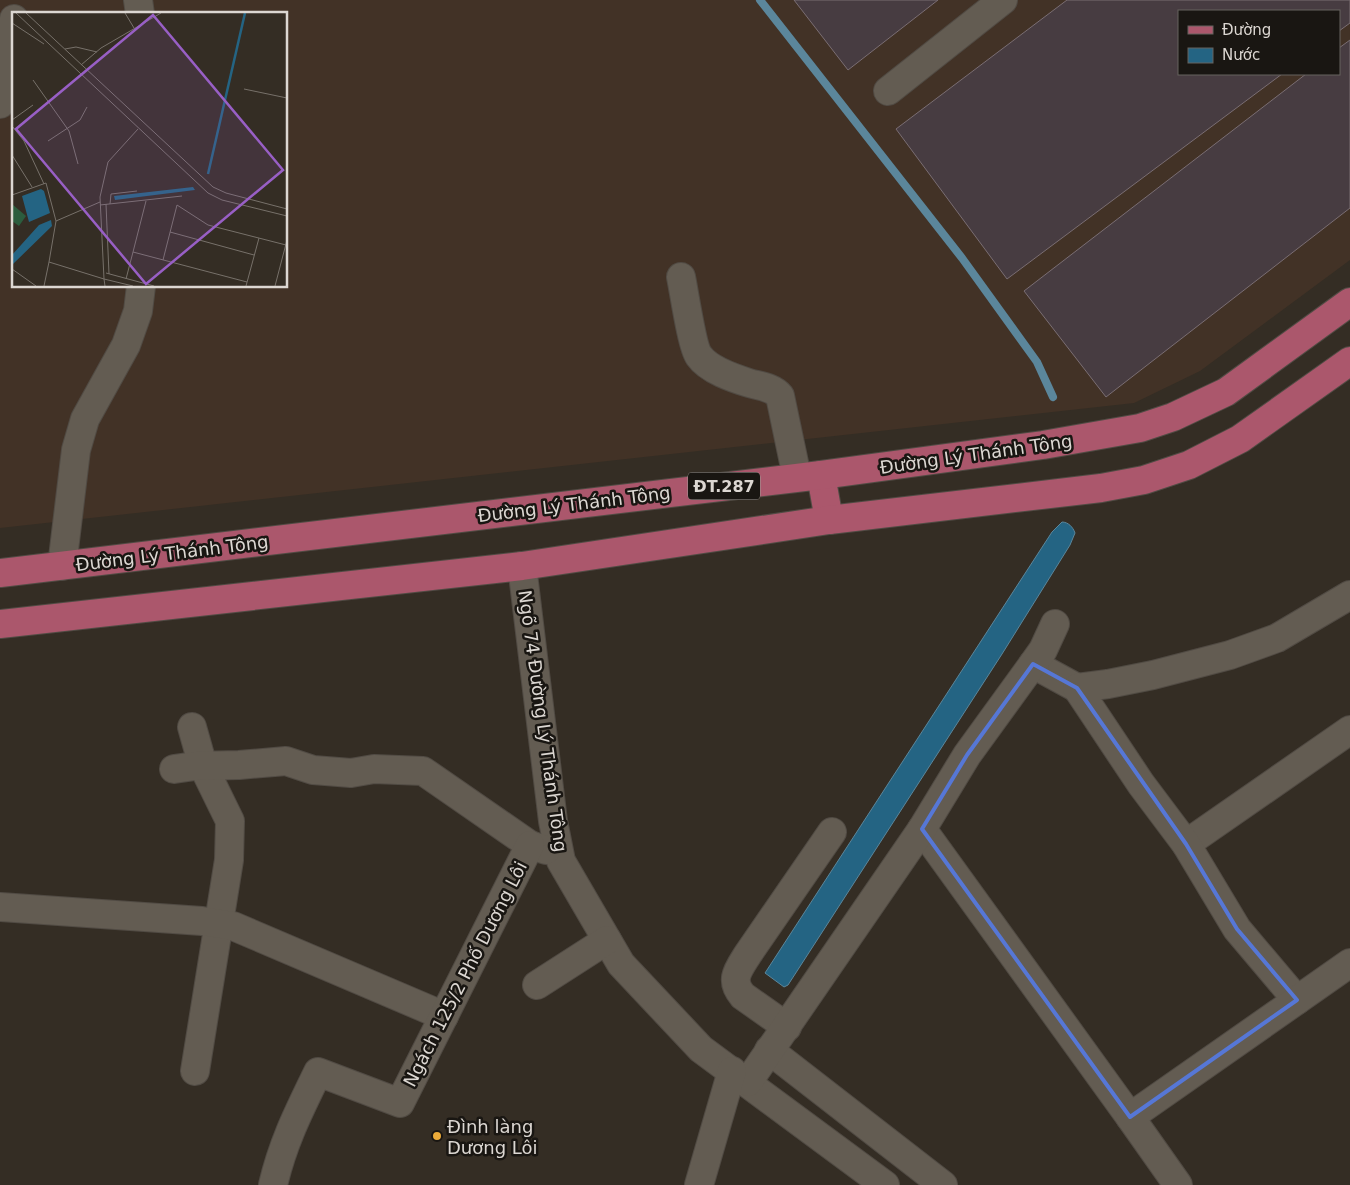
<svg xmlns="http://www.w3.org/2000/svg" width="1350" height="1185" font-family="'DejaVu Sans',sans-serif">
  <style>
    .industrial { fill: #423226; fill-rule: evenodd }
    .water { fill: #246483; stroke: #5b869b }
    .lines { fill: none; stroke-linecap: round; stroke-linejoin: round }
    .stream { stroke: #5b869b; stroke-width: 8 }
    .building { fill: #473c41; stroke: #7a6e73 }
    .minor-casing { stroke: #514b44; stroke-width: 30 }
    .major-casing { stroke: #514b44; stroke-width: 30 }
    .minor { stroke: #635c52; stroke-width: 28 }
    .major { stroke: #ab576c; stroke-width: 28 }
    .marked { fill: none; stroke: #5677d6; stroke-width: 4; stroke-linejoin: round }
    .poi-dot { fill: #ebaa39; stroke: #191612; stroke-width: 2 }
    .labels { text-anchor: middle; dominant-baseline: central; stroke-width: 5; stroke-linejoin: round; paint-order: stroke }
    .shield { fill: #191612; stroke: #a29d98; stroke-width: 1 }
    .shield-label { font-size: 16px; font-weight: bold; fill: #dcd7d2 }
    .street-label { font-size: 18px; fill: #dcd7d2; stroke: #191612 }
    .poi-label { font-size: 18px; fill: #dcd7d2; stroke: #191612; text-anchor: start }
    .inset-river { fill: none; stroke: #246483; stroke-width: 2.5 }
    .inset-road { fill: none; stroke: #77716a; stroke-width: 1 }
    .view { fill: #985fc5; fill-opacity: 0.15; stroke: #985fc5; stroke-width: 2.5 }
    .inset-edge { fill: none; stroke: #dcd7d2; stroke-width: 2.5 }
  </style>
  <rect width="100%" height="100%" fill="#342d24"/>
  <path class="industrial" d="M0,0H1350V260L1200,371L1134,403L0,528ZM1179,11H1339V74H1179ZM14,14H286V286H14Z"/>
  <path class="water" d="M1062,522C1068,522 1073,527 1075,533L1070,545L1002,654L788,985L784,987L765,973L1052,532Z"/>
  <g class="lines">
    <polyline class="stream" points="760,0 962,258 1037,362 1053,397"/>
  </g>
  <g class="building">
    <polygon points="794,0 938,0 848,70"/>
    <polygon points="1067,0 1350,0 1350,23 1339,31 1339,11 1179,11 1179,74 1282,74 1007,279 896,129"/>
    <polygon points="1350,40 1350,208 1106,397 1024,291 1306,74 1339,74 1339,48"/>
  </g>
  <g class="lines">
    <defs>
      <g id="minor">
        <polyline points="138,0 140,14"/>
        <polyline points="888,91 1003,0"/>
        <polyline points="0,104 14,19"/>
        <path d="M681,277C684,291 692,347 699,356C709,370 733,378 749,383C759,386 773,387 780,396L797,477"/>
        <polyline points="62,566 76,450 85,419 126,345 138,311 141,286"/>
        <polyline points="522,566 553,821 561,861 621,964 701,1049 885,1185"/>
        <polyline points="1033,664 1077,688"/>
        <polyline points="192,727 203,766 230,821 229,860 195,1071"/>
        <polyline points="174,769 195,766 239,765 286,761 313,770 351,773 374,769 423,771 530,845 546,850"/>
        <polyline points="922,829 1130,1117"/>
        <polyline points="1186,844 1350,730"/>
        <polyline points="0,907 202,921 233,926 444,1016"/>
        <polyline points="537,985 607,940"/>
        <polyline points="1297,1000 1237,929 1186,844 1141,784 1077,688 1108,684 1153,675 1230,655 1277,638 1350,595"/>
        <path d="M787,1027L743,996C729,980 738,970 748,954L832,832"/>
        <polyline points="769,1050 943,1185"/>
        <polyline points="748,1082 922,829 967,755 1033,664 1043,650 1055,624"/>
        <path d="M273,1185C283,1142 299,1111 318,1072L400,1103L530,845"/>
        <polyline points="699,1185 732,1071"/>
        <polyline points="1178,1185 1130,1117 1350,963"/>
      </g>
      <g id="major">
        <polyline points="821,475 829,520"/>
        <polyline points="0,573 821,475 1043,445 1140,428 1173,417 1226,392 1350,302"/>
        <polyline points="0,624 522,566 829,520 1101,488 1144,480 1189,465 1240,439 1350,361"/>
      </g>
    </defs>
    <use href="#minor" class="minor-casing"/>
    <use href="#major" class="major-casing"/>
    <use href="#minor" class="minor"/>
    <use href="#major" class="major"/>
  </g>
  <path class="marked" d="M1033,664L1077,688L1186,844L1237,929L1297,1000L1130,1117L922,829L967,755Z"/>
  <circle class="poi-dot" cx="437" cy="1136" r="5"/>
  <g class="labels">
    <rect class="shield" x="688" y="472.5" width="72" height="27" rx="4"/>
    <g class="shield-label">
      <text x="724" y="486">ĐT.287</text>
    </g>
    <g class="street-label">
      <text transform="translate(976 454) rotate(-8)">Đường Lý Thánh Tông</text>
      <text transform="translate(574 504) rotate(-7)">Đường Lý Thánh Tông</text>
      <text transform="translate(172 553) rotate(-7)">Đường Lý Thánh Tông</text>
      <text transform="translate(543 721) rotate(82)">Ngõ 74 Đường Lý Thánh Tông</text>
      <text transform="translate(465 974) rotate(-63)">Ngách 125/2 Phố Dương Lôi</text>
    </g>
    <g class="poi-label">
      <text x="447" y="1126">Đình làng<tspan x="447" dy="21">Dương Lôi</tspan></text>
    </g>
  </g>
  <g transform="translate(12 12)">
    <rect width="275" height="275" fill="#342d24"/>
    <path d="M0,192L14,204L7,214L0,209Z" fill="#2c5d3e"/>
    <path d="M181,175L183,178L103,188L102,184ZM29,177L32,179L38,201L17,210L10,184ZM39,208L40,214L0,253V243L27,213Z" fill="#246483"/>
    <path class="inset-river" d="M196,162L233,1"/>
    <path class="inset-road" d="M4,1L196,181L210,188L275,204M14,1L201,175L214,181L275,197M113,1L122,16M0,11L32,32M53,37L64,35L85,40M69,53L89,36L149,1M21,68L57,119L66,152M232,77L275,86M0,108L21,93M0,114L12,129L32,172M36,129L68,108L75,95M0,143L20,175M0,183L34,171L44,209L37,250L92,267L93,274M94,192L97,262M98,192L99,182L125,179M88,193L170,184M44,209L88,190M158,220L242,243M121,240L134,189M151,248L165,193L196,213L274,233M0,257L24,274M94,261L142,274M114,267L121,240L235,270M32,274L37,250M121,274L92,267L88,185L96,150L126,117M234,274L247,226M263,274L275,228"/>
    <path class="view" d="M141,3L271,158L134,272L4,117Z"/>
    <rect width="275" height="275" class="inset-edge"/>
  </g>
  <rect x="1178" y="10" width="162" height="65" fill="#191612" stroke="#67635f"/>
  <rect x="1188" y="26" width="25" height="8" fill="#ab576c" stroke="#67635f"/>
  <text x="1222" y="35" font-size="15" fill="#dcd7d2">Đường</text>
  <rect x="1188" y="48" width="25" height="15" fill="#246483" stroke="#67635f"/>
  <text x="1222" y="60" font-size="15" fill="#dcd7d2">Nước</text>
</svg>
